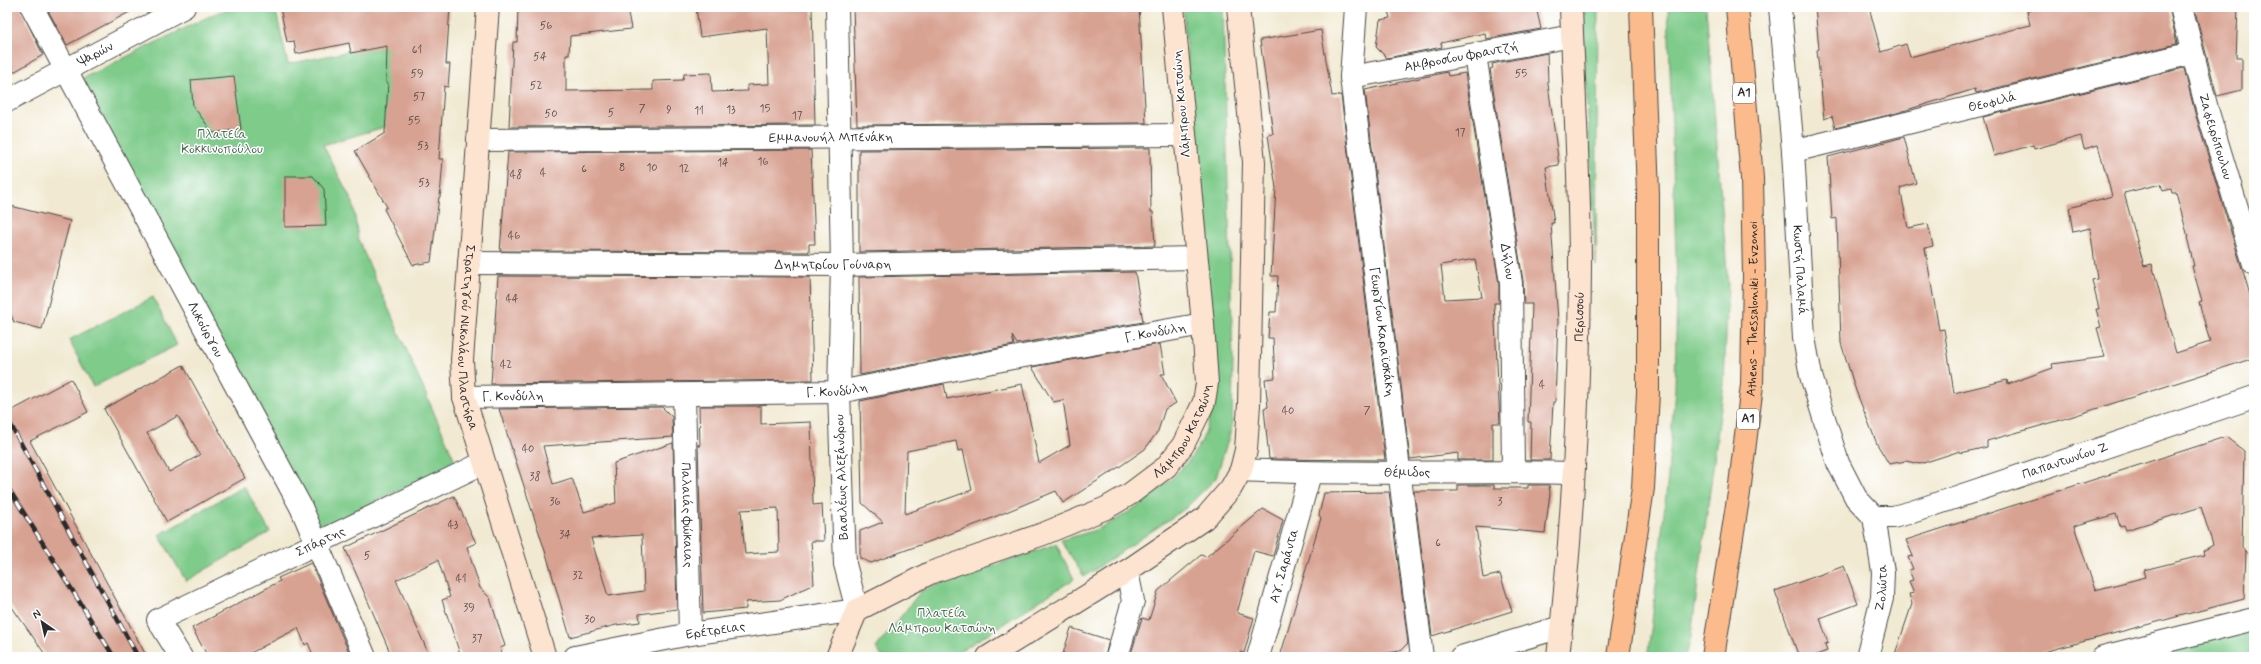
<svg xmlns="http://www.w3.org/2000/svg" width="2261" height="664" font-family="Mynerve,sans-serif">
  <style>
    .green { fill: #7ecb8a; stroke: #547b5a }
    .building { fill: #d8a292; fill-rule: evenodd }
    .lines { fill: none; stroke-linecap: round; stroke-linejoin: round }
    .street-casing { stroke: #494844; stroke-width: 24 }
    .secondary-casing { stroke: #494844; stroke-width: 24 }
    .highway-casing { stroke: #494844; stroke-width: 24 }
    .street { stroke: #fff; stroke-width: 22 }
    .secondary { stroke: #fde4d1; stroke-width: 22 }
    .highway { stroke: #fbbb8c; stroke-width: 22 }
    .rail-casing { stroke: #2b2b2b; stroke-width: 4.5 }
    .rail { stroke: #fff; stroke-width: 3; stroke-dasharray: 9; stroke-linecap: butt }
    .labels { text-anchor: middle; dominant-baseline: central; stroke-width: 3; stroke-linejoin: round; paint-order: stroke }
    .number-label { font-size: 11px; fill: #564945 }
    .shield { fill: #fff; stroke: #6b6b6b; stroke-width: 1 }
    .shield-label { font-size: 12px; font-weight: bold; fill: #2b2b2b }
    .street-label { font-size: 13px; fill: #2b2b2b; stroke: #fff }
    .park-label { font-size: 13px; fill: #48634c; stroke: #fff }
  </style>
  <rect width="100%" height="100%" fill="#fff"/>
  <filter id="ink" filterUnits="userSpaceOnUse"><feTurbulence type="fractalNoise" baseFrequency=".025" numOctaves="2"/><feDisplacementMap in="SourceGraphic" scale="8" xChannelSelector="R" yChannelSelector="G"/><feConvolveMatrix kernelMatrix="1 2 1 2 8 2 1 2 1" color-interpolation-filters="sRGB"/></filter>
  <filter id="wash" filterUnits="userSpaceOnUse"><feTurbulence type="fractalNoise" baseFrequency=".012" numOctaves="4" result="noise"/><feDisplacementMap in="SourceGraphic" scale="16" xChannelSelector="R" yChannelSelector="G"/><feGaussianBlur stdDeviation="0.9" result="paint"/><feColorMatrix in="noise" values="0 0 0 0 0 0 0 0 0 0 0 0 0 0 0 0 0 1.4 0 .05"/><feComposite in="paint" operator="in"/></filter>
  <g filter="url(#wash)">
    <rect width="100%" height="100%" fill="#f1e9d1"/>
    <g class="green">
      <polygon points="243,7 275,7 288,64 390,43 388,126 323,145 353,203 358,239 456,463 315,531 75,82 218,12"/>
      <path d="M1183,7H1223L1233,361L1232,427L1216,478L1186,508L1084,577L1061,540C1074,536 1089,533 1102,527C1134,512 1185,474 1201,442C1209,426 1211,409 1214,391Z"/>
      <polygon points="1582,7 1598,7 1596,266"/>
      <polygon points="1668,7 1706,7 1728,284 1724,384 1691,636 1686,657 1647,657 1651,631 1667,486 1675,389 1677,287"/>
      <polygon points="153,297 177,345 93,387 69,340"/>
      <polygon points="244,486 270,532 186,581 159,535"/>
      <polygon points="1056,544 1074,579 951,657 882,657 876,648 921,591"/>
      <polygon points="2254,624 2254,657 2126,657"/>
    </g>
    <g id="blocks">
      <g class="building">
        <polygon points="7,7 20,7 43,55 7,76"/>
        <polygon points="46,7 139,7 67,45"/>
        <polygon points="280,7 450,7 446,64 450,64 448,87 444,86 439,159 443,159 440,197 439,197 431,262 413,265 384,209 387,207 355,151 385,133 388,83 386,83 387,46 351,53 349,43 296,54 294,41 287,42"/>
        <polygon points="518,7 627,7 631,29 570,36 569,55 566,55 566,91 653,90 653,81 683,80 684,74 711,73 712,92 748,91 747,85 769,84 767,28 700,37 696,7 812,7 815,125 509,127 513,42 517,42"/>
        <polygon points="853,7 1139,7 1146,123 857,125"/>
        <polygon points="1387,7 1536,7 1541,29 1486,39 1485,33 1441,43 1442,47 1387,58 1376,47 1380,20 1390,18"/>
        <polygon points="1815,7 1869,7 1881,52 1906,44 1910,57 2030,25 2027,11 2030,11 2029,7 2169,7 2177,44 1976,93 1975,89 1897,113 1835,128 1832,116 1824,119 1817,50 1819,49"/>
        <polygon points="2194,7 2238,7 2236,58 2242,58 2242,90 2217,96"/>
        <polygon points="1321,30 1332,96 1341,95 1385,460 1269,459 1264,408 1268,407 1265,379 1275,378 1273,338 1268,338 1270,312 1276,312 1278,276 1271,276 1276,188 1268,135 1273,134 1260,40"/>
        <polygon points="1547,53 1548,84 1559,165 1546,167 1554,223 1551,223 1558,321 1555,402 1553,402 1550,460 1530,460 1531,422 1528,422 1532,304 1524,304 1523,281 1490,69 1493,68 1492,64"/>
        <path d="M2184,68L2195,113L2254,308V358L2061,420L1987,441V447L1961,453L1960,451L1920,464L1906,461L1889,464L1877,444L1856,391L1841,343L1837,218L1832,219L1828,157L1904,137L1916,183L1900,188L1908,228L1928,224L1933,246L1925,248L1939,330L1944,329L1954,393L2007,380L2008,384L2053,368L2052,364L2105,357L2097,328L2101,327L2096,309H2099L2092,280L2097,279L2090,228L2073,232L2069,208L2112,196L2098,145L2084,149L2081,136L2034,149L2033,145L1994,156L1983,117ZM2161,184L2163,191L2171,189L2172,193H2176L2188,237H2187L2194,266H2192L2202,301L2199,302L2210,342L2176,353L2152,264L2144,266L2124,193Z"/>
        <path d="M1447,72L1448,76L1465,73L1499,284V303H1494L1500,423H1493V460H1458V453L1410,459L1365,90ZM1475,259L1482,297L1445,299L1441,265Z"/>
        <polygon points="234,76 241,129 213,133 193,106 191,80"/>
        <polygon points="1150,148 1151,212 1153,212 1155,246 859,252 859,150"/>
        <polygon points="811,150 815,244 809,244 809,252 500,251 508,152"/>
        <polygon points="285,176 313,176 324,189 326,226 285,227"/>
        <polygon points="7,205 70,221 42,329 14,322 7,306"/>
        <polygon points="1135,272 1143,322 1017,344 1012,336 1014,345 860,375 859,277"/>
        <polygon points="498,276 810,277 813,380 491,384"/>
        <path d="M1160,344L1165,374H1161L1176,403L1165,409L1158,431L1145,449L1122,465L1063,503L1056,491L985,521L871,563L860,558V531L883,522L862,503L860,401L944,384L947,399L1022,384L1039,463L1070,445L1063,400L1053,402L1032,367ZM956,441L958,451L963,450L972,490L905,514L907,451Z"/>
        <path d="M183,365L245,478L167,522L104,409ZM178,416L200,455L169,472L147,433Z"/>
        <polygon points="71,379 88,412 30,441 147,657 47,657 7,600 7,413"/>
        <path d="M699,406H761V424L811,422L813,505L822,504L824,541H811L814,584L780,600L746,602V609L703,613L698,444L700,447ZM778,508L779,552L745,554L741,510Z"/>
        <path d="M662,407L672,417L673,437L543,446L553,484L572,478L584,512L616,503L614,463L673,443L677,609L639,614L640,622L616,625L570,637L547,557L499,409ZM642,535L644,591L608,596L591,538Z"/>
        <path d="M2226,437L2244,451L2242,547L2246,552L2244,599L2025,657H1894L1912,604L1909,594L1914,593L1909,581L1913,580L1909,570L1913,569L1908,557L1913,556L1906,540ZM2201,507L2213,545L2203,551L2204,555L2144,570L2146,577L2095,590L2074,526L2116,514L2120,526L2124,525L2126,530Z"/>
        <polygon points="1458,485 1494,485 1494,488 1528,488 1528,485 1549,485 1550,493 1545,533 1476,527 1483,578 1500,574 1512,611 1432,636 1414,491 1458,491"/>
        <polygon points="1389,492 1408,643 1400,651 1363,657 1280,657 1321,518 1319,515 1324,493"/>
        <polygon points="454,496 476,543 467,547 480,588 490,598 505,646 500,648 503,657 461,657 442,600 450,597 438,560 396,580 430,657 392,657 345,548"/>
        <polygon points="1263,509 1283,520 1273,556 1254,551 1237,613 1254,618 1244,653 1240,652 1239,657 1130,657 1142,618 1149,620 1158,591 1201,555 1206,557"/>
        <polygon points="311,563 351,657 314,657 308,643 305,645 298,628 243,657 208,657 192,628 280,581 278,578"/>
        <polygon points="1844,566 1858,604 1820,618 1828,643 1825,644 1827,651 1811,657 1799,657 1775,591"/>
        <polygon points="1071,628 1109,640 1105,657 1062,657"/>
      </g>
    </g>
  </g>
  <g filter="url(#ink)">
    <use href="#blocks" fill-opacity="0" stroke="#494844" stroke-width="1"/>
    <g class="lines">
      <defs>
        <g id="street">
          <path id="s1" d="M32,7L301,507L365,657"/>
          <path id="s2" d="M1356,7L1351,77L1422,657"/>
          <path id="s3" d="M1780,7L1793,151L1804,338L1811,376L1838,463L1856,498L1874,517"/>
          <path id="s4" d="M2181,7L2207,109L2254,264"/>
          <path id="s5" d="M1475,55L1511,283L1513,471"/>
          <path id="s6" d="M1351,77L1572,36"/>
          <path id="s7" d="M7,101L184,7"/>
          <path id="s8" d="M478,140L1184,135"/>
          <path id="s9" d="M1793,151L2192,53"/>
          <path id="s10" d="M469,263L842,265L1196,258"/>
          <path id="s11" d="M684,395L690,634"/>
          <path id="s12" d="M464,397L839,392L1007,359L1203,324"/>
          <path id="s13" d="M1241,470C1352,476 1462,470 1573,473"/>
          <path id="s14" d="M1874,517H1893L1912,512L2254,397"/>
          <path id="s15" d="M181,657L158,620L483,463"/>
          <path id="s16" d="M575,657L690,634L857,610L845,564L839,392L842,265L837,7"/>
          <polyline points="1117,657 1133,601 1127,571"/>
          <path id="s17" d="M1258,657L1310,474"/>
          <polyline points="1461,657 1561,627"/>
          <path id="s18" d="M1867,657L1882,598L1883,572L1874,517"/>
          <polyline points="2103,657 2254,619"/>
        </g>
        <g id="secondary">
          <path id="s19" d="M488,7L462,360L464,397L545,657"/>
          <path id="s20" d="M837,657L857,610L930,573L1043,534L1106,508L1130,494L1166,467L1183,445L1195,421L1204,402L1207,383L1203,324L1173,7"/>
          <polyline points="988,657 1127,571 1205,518 1231,488 1241,470 1246,450 1249,404 1254,162 1238,7"/>
          <path id="s21" d="M1558,657C1573,529 1579,398 1580,269C1580,181 1574,94 1571,7"/>
        </g>
        <g id="highway">
          <polyline points="1618,657 1643,488 1648,393 1648,194 1641,7"/>
          <path id="s22" d="M1713,657L1739,493L1752,385L1754,276L1752,178L1737,7"/>
        </g>
      </defs>
      <use href="#street" class="street-casing"/>
      <use href="#secondary" class="secondary-casing"/>
      <use href="#highway" class="highway-casing"/>
      <use href="#street" class="street"/>
      <use href="#secondary" class="secondary"/>
      <use href="#highway" class="highway"/>
      <defs>
        <g id="rail">
          <polyline points="7,418 138,657"/>
          <polyline points="7,486 114,657"/>
        </g>
      </defs>
      <use href="#rail" class="rail-casing"/>
      <use href="#rail" class="rail"/>
    </g>
  </g>
  <g class="labels">
    <g class="number-label">
      <text x="546" y="26">56</text>
      <text x="417" y="50">61</text>
      <text x="540" y="57">54</text>
      <text x="417" y="74">59</text>
      <text x="1521" y="74">55</text>
      <text x="536" y="86">52</text>
      <text x="419" y="97">57</text>
      <text x="642" y="109">7</text>
      <text x="765" y="109">15</text>
      <text x="669" y="110">9</text>
      <text x="731" y="110">13</text>
      <text x="699" y="111">11</text>
      <text x="611" y="113">5</text>
      <text x="551" y="114">50</text>
      <text x="797" y="116">17</text>
      <text x="414" y="121">55</text>
      <text x="1460" y="133">17</text>
      <text x="423" y="146">53</text>
      <text x="763" y="162">16</text>
      <text x="723" y="163">14</text>
      <text x="622" y="168">8</text>
      <text x="652" y="168">10</text>
      <text x="584" y="169">6</text>
      <text x="684" y="169">12</text>
      <text x="543" y="173">4</text>
      <text x="516" y="175">48</text>
      <text x="424" y="183">53</text>
      <text x="514" y="236">46</text>
      <text x="512" y="299">44</text>
      <text x="506" y="365">42</text>
      <text x="1542" y="385">4</text>
      <text x="1288" y="411">40</text>
      <text x="1367" y="411">7</text>
      <text x="528" y="449">40</text>
      <text x="535" y="477">38</text>
      <text x="555" y="502">36</text>
      <text x="1500" y="502">3</text>
      <text x="453" y="525">43</text>
      <text x="565" y="535">34</text>
      <text x="1438" y="543">6</text>
      <text x="367" y="556">5</text>
      <text x="578" y="576">32</text>
      <text x="461" y="579">41</text>
      <text x="469" y="608">39</text>
      <text x="590" y="620">30</text>
      <text x="477" y="639">37</text>
    </g>
    <g class="shield">
      <rect x="1733" y="83" width="22" height="20" rx="3"/>
      <rect x="1737" y="409" width="22" height="20" rx="3"/>
    </g>
    <g class="shield-label">
      <text x="1744" y="93">Α1</text>
      <text x="1748" y="419">Α1</text>
    </g>
    <g class="street-label">
      <text stroke="none"><textPath href="#s7" startOffset="100">Ψαρών</textPath></text>
      <text stroke="none"><textPath href="#s6" startOffset="112">Αμβροσίου Φραντζή</textPath></text>
      <text stroke="none"><textPath href="#s9" startOffset="205">Θεοφιλά</textPath></text>
      <text transform="translate(1182 104) rotate(-95)">Λάμπρου Κατσώνη</text>
      <text stroke="none"><textPath href="#s8" startOffset="353">Εμμανουήλ Μπενάκη</textPath></text>
      <text stroke="none"><textPath href="#s4" startOffset="134">Ζαφειρόπουλου</textPath></text>
      <text stroke="none"><textPath href="#s5" startOffset="209">Δήλου</textPath></text>
      <text stroke="none"><textPath href="#s10" startOffset="364">Δημητρίου Γούναρη</textPath></text>
      <text stroke="none"><textPath href="#s3" startOffset="264">Κωστή Παλαμά</textPath></text>
      <text stroke="none"><textPath href="#s22" startOffset="351">Athens - Thessaloniki - Evzonoi</textPath></text>
      <text stroke="none"><textPath href="#s21" startOffset="341">Περισσού</textPath></text>
      <text stroke="none"><textPath href="#s1" startOffset="366">Λυκούργου</textPath></text>
      <text stroke="none"><textPath href="#s2" startOffset="327">Γεωργίου Καραϊσκάκη</textPath></text>
      <text stroke="none"><textPath href="#s12" startOffset="697">Γ. Κονδύλη</textPath></text>
      <text stroke="none"><textPath href="#s19" startOffset="332">Στρατηγού Νικολάου Πλαστήρα</textPath></text>
      <text stroke="none"><textPath href="#s12" startOffset="373">Γ. Κονδύλη</textPath></text>
      <text stroke="none"><textPath href="#s12" startOffset="49">Γ. Κονδύλη</textPath></text>
      <text stroke="none"><textPath href="#s20" startOffset="433">Λάμπρου Κατσώνη</textPath></text>
      <text stroke="none"><textPath href="#s14" startOffset="200">Παπαντωνίου Ζ</textPath></text>
      <text stroke="none"><textPath href="#s13" startOffset="166">Θέμιδος</textPath></text>
      <text transform="translate(842 477) rotate(-92)">Βασιλέως Αλεξάνδρου</text>
      <text stroke="none"><textPath href="#s11" startOffset="120">Παλαιάς Φώκαιας</textPath></text>
      <text stroke="none"><textPath href="#s15" startOffset="224">Σπάρτης</textPath></text>
      <text stroke="none"><textPath href="#s17" startOffset="95">Αγ. Σαράντα</textPath></text>
      <text stroke="none"><textPath href="#s18" startOffset="71">Ζολώτα</textPath></text>
      <text stroke="none"><textPath href="#s16" startOffset="143">Ερέτρειας</textPath></text>
    </g>
    <g class="park-label">
      <text x="222" y="134">Πλατεία<tspan x="222" dy="15">Κοκκινοπούλου</tspan></text>
      <text x="942" y="613">Πλατεία<tspan x="942" dy="15">Λάμπρου Κατσώνη</tspan></text>
    </g>
  </g>
  <rect width="2261" height="664" fill="none" stroke="#fff" stroke-width="24"/>
  <g transform="translate(42 622) rotate(326)" stroke="#ffffff" stroke-width="3" paint-order="stroke">
  <path d="M0-3L7 15L0 10L-7 15Z" fill="#2b2b2b"/>
  <text y="-6" font-size="11" font-weight="bold" text-anchor="middle" fill="#2b2b2b">N</text>
  </g>
</svg>
